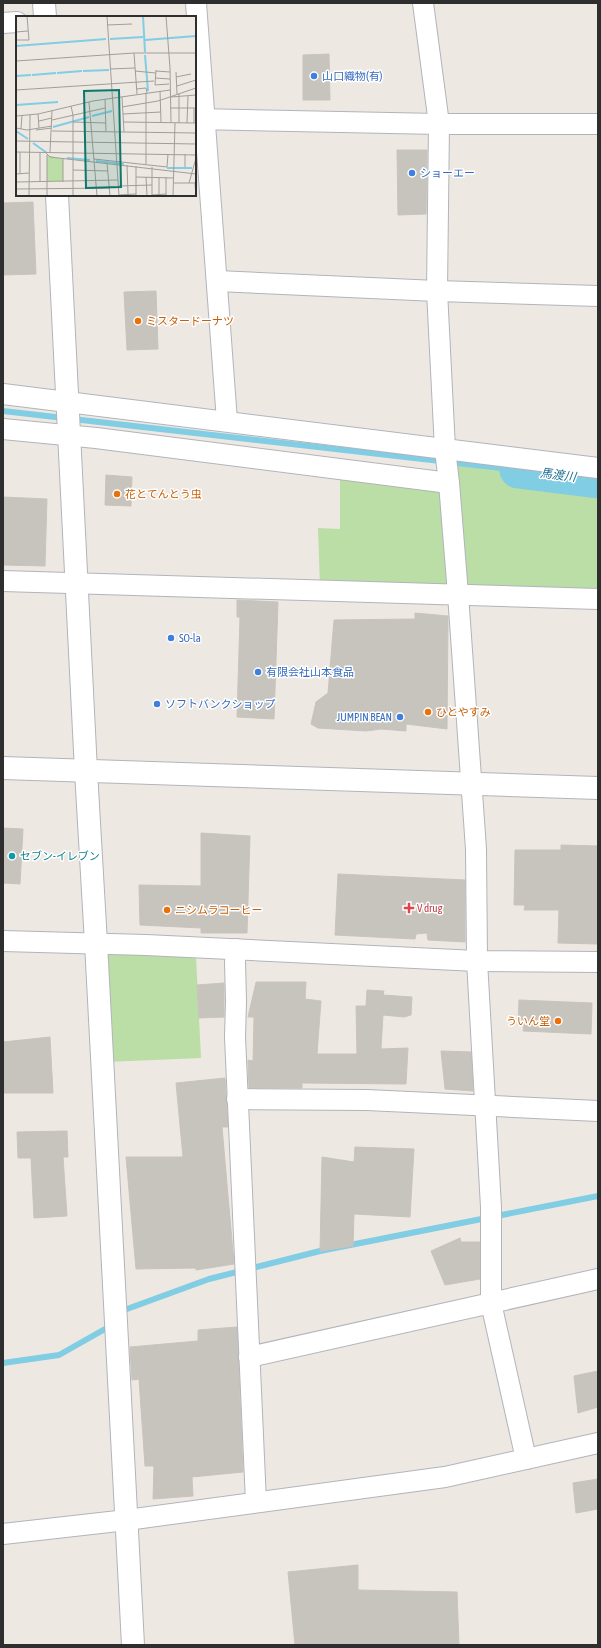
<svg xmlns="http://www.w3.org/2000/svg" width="601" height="1648" font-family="'Asap Condensed','Noto Sans JP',sans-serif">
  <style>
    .green { fill: #badea5 }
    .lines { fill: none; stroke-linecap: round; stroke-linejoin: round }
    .stream { stroke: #81cde4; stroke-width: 6 }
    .river { stroke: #81cde4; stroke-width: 37 }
    .building { fill: #c7c3bd; stroke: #c9c4bc }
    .minor-casing { stroke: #b2b4bc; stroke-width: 22 }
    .tertiary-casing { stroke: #b2b4bc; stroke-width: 24 }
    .minor { stroke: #fff; stroke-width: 20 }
    .tertiary { stroke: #fff; stroke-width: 22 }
    .shop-dot { fill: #3f7fe0; stroke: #fff; stroke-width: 1.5 }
    .food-dot { fill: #e8710a; stroke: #fff; stroke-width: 1.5 }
    .culture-dot { fill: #0f9aa8; stroke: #fff; stroke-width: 1.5 }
    .health-dot { fill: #e0444e; stroke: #fff; stroke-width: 1.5 }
    .labels { text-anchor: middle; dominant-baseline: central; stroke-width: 3; stroke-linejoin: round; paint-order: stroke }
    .shop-label { font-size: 11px; fill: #366cbe; stroke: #fff; text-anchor: start }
    .food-label { font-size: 11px; fill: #c56008; stroke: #fff; text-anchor: start }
    .culture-label { font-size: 11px; fill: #0d838f; stroke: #fff; text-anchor: start }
    .health-label { font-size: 11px; fill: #be3a42; stroke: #fff; text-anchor: start }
    .water-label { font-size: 12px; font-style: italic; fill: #1c6f94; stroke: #fff }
    .inset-river { fill: none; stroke: #81cde4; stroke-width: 2 }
    .inset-road { fill: none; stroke: #a19e9a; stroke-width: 1 }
    .view { fill: #0f766e; fill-opacity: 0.15; stroke: #0f766e; stroke-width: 2 }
    .inset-edge { fill: none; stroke: #2e2e2e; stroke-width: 2 }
  </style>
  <rect width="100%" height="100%" fill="#eee8e2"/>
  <g class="green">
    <polygon points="448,462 598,485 598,596 320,588 318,528 340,529 340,469 447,483"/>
    <polygon points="100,954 196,956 201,1058 106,1062"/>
  </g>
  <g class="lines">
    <g class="stream">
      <polyline points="3,411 518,470"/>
      <polyline points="127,1309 209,1279 320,1251 598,1196"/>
      <polyline points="3,1363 59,1355 105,1329"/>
    </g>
    <polyline class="river" points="518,470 598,480"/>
  </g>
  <g class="building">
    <polygon points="329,54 330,100 303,100 303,55"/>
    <polygon points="397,150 427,150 426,214 398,215"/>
    <polygon points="33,202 36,274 3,275 3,203"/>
    <polygon points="156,291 158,349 127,350 124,292"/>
    <polygon points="106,475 132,477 131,506 105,505"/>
    <polygon points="3,497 47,499 45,566 3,565"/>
    <polygon points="237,600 278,602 274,719 237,717 240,617 237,617"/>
    <polygon points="415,613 448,616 447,729 406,724 406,731 381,729 366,731 318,728 311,724 316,702 328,693 334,620 415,619"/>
    <polygon points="3,828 23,829 20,884 3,883"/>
    <polygon points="201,833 250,836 247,933 201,933 201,928 140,925 139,885 201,886"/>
    <polygon points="561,845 598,846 598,944 558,943 559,910 524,910 525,905 514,905 515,850 561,850"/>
    <polygon points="338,874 465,880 465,942 428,940 427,933 416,934 415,939 335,935"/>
    <polygon points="256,982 306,982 305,999 321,1001 317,1054 357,1054 356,1006 366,1006 367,990 384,991 383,995 412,997 411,1015 404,1017 383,1015 381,1049 408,1048 406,1084 302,1083 302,1088 249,1088 248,1060 253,1061 254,1017 248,1017"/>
    <polygon points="224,983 224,1017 199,1018 197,985"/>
    <polygon points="519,1000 592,1003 591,1034 523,1031 524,1025 518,1025"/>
    <polygon points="50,1037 53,1093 3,1093 3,1042"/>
    <polygon points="441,1051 471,1052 473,1091 445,1089"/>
    <polygon points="225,1078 228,1127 222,1127 234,1264 196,1270 196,1268 136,1269 126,1157 183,1157 176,1083"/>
    <polygon points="67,1131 68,1157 63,1157 67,1216 34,1218 31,1158 18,1158 17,1132"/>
    <polygon points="355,1147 414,1149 410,1217 354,1214 353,1246 320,1251 322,1157 354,1162"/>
    <polygon points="460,1238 461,1242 480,1242 480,1279 445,1285 431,1251"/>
    <polygon points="237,1327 243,1472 192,1477 193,1496 153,1499 154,1466 145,1466 139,1379 132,1380 130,1347 198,1341 198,1330"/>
    <polygon points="598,1371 598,1407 578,1413 574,1376"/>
    <polygon points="598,1479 598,1509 576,1513 573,1483"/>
    <polygon points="358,1565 358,1590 457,1592 459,1645 295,1645 288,1572"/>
  </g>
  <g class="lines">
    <defs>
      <g id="minor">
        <polyline points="196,3 227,421"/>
        <polyline points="423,3 439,124 437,291 445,449 449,483 458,594 476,849 477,961 491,1207 491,1303 526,1459"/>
        <polyline points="3,23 17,22"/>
        <polyline points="195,119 439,124 598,124"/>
        <polyline points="217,281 437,291 598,296"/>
        <polyline points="3,394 598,468"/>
        <polyline points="3,429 96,438 449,483"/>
        <polyline points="3,581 598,599"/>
        <polyline points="3,941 146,945 477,961 598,962"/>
        <polyline points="236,949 235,962 236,1001 235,1037 256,1502"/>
        <polyline points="237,1099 367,1100 598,1111"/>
        <polyline points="249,1357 598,1279"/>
        <polyline points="3,1534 127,1520 445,1477 598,1443"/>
      </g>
      <g id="tertiary">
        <polyline points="44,3 45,17"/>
        <polyline points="57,195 86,771 96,943 133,1645"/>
        <polyline points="3,768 598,788"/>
      </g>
    </defs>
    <use href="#minor" class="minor-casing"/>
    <use href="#tertiary" class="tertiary-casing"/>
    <use href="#minor" class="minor"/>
    <use href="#tertiary" class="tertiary"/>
  </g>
  <g class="shop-dot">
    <circle cx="314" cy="76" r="4"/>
    <circle cx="412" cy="173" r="4"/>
    <circle cx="171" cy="638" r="4"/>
    <circle cx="258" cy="672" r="4"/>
    <circle cx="157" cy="704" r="4"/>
    <circle cx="400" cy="717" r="4"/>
  </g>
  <g class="food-dot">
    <circle cx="138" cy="321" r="4"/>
    <circle cx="117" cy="494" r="4"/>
    <circle cx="428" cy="712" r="4"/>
    <circle cx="167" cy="910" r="4"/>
    <circle cx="558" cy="1021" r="4"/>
  </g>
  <circle class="culture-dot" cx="12" cy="856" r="4"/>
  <path class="health-dot" d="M407 902h4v4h4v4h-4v4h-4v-4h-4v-4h4z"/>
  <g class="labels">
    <g class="shop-label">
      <text x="322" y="76">山口織物(有)</text>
      <text x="420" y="173">ショーエー</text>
      <text x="179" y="638">SO-la</text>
      <text x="266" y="672">有限会社山本食品</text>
      <text x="165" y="704">ソフトバンクショップ</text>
      <text x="392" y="717" text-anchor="end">JUMPIN BEAN</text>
    </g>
    <g class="food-label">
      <text x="146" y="321">ミスタードーナツ</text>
      <text x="125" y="494">花とてんとう虫</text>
      <text x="436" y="712">ひとやすみ</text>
      <text x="175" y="910">ニシムラコーヒー</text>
      <text x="550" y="1021" text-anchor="end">ういん堂</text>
    </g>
    <g class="culture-label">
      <text x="20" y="856">セブン-イレブン</text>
    </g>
    <g class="health-label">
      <text x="417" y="908">V drug</text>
    </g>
    <g class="water-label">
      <text transform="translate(558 475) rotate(7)">馬渡川</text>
    </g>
  </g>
  <g transform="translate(16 16)">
    <rect width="180" height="180" fill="#eee8e2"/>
    <path d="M31,139L47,143V165H31Z" fill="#badea5"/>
    <path class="inset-river" d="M127,0L129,36M94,23L127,21M129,24L180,20M0,30L90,23M129,39L132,75M67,55L93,54M41,57L66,55M16,59L40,57M0,60L15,59M0,89L42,86M76,100L96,95M37,111L73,101M0,115L12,123M17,127L31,137M51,142L74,144M80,145L108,148M151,152H176"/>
    <path class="inset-road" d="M91,0L103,180M150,0L154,52L155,106M91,9L116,8M0,16L12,15M0,24H13L11,0M118,37L121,78M0,45L118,37H180M94,53L119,52M140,54L139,69L153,68M119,55L140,57M140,55L154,56M160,56L161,78M160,61L175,58M139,62L154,63M161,70L180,64M120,73L130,72L131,77M0,74L138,65M144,75L145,106M130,77V148M106,81L108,116M155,81L180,79M89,83L90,116M73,86L81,180M55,90L57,99V180M106,91L142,85L180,72M154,92H180M22,98L23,112M107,98L145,96M0,100L22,98L77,85L154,74M36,104L89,92M23,105L36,102M57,106L90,107M107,106L180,107M163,107V78M171,107L172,80M178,107V92M0,112L11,114L36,110M5,113L6,99M20,114L36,112M36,115L180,117M0,125L180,128M0,136L180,139M4,136V158M24,136V166M29,136L34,141L180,158M34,136L36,95M78,143L151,151L152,138M91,147L94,180M111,149L112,178M120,150V180M136,151V180M169,151V138M57,154L92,155M0,158L13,157M120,161L158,162M130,161L131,180M143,161V180M0,166L102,164M47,166V142M158,167H180M173,167L180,142M179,167L180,180M102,170L136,169M0,173L94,172M103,179L120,178M136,179L150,178M13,180L14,99M31,180V139M150,180V161M157,180L159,107"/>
    <path class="view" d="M103,74L105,171L70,172L68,75Z"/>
    <rect width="180" height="180" class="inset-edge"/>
  </g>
  <rect width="601" height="1648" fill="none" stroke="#2e2e2e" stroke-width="8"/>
</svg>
